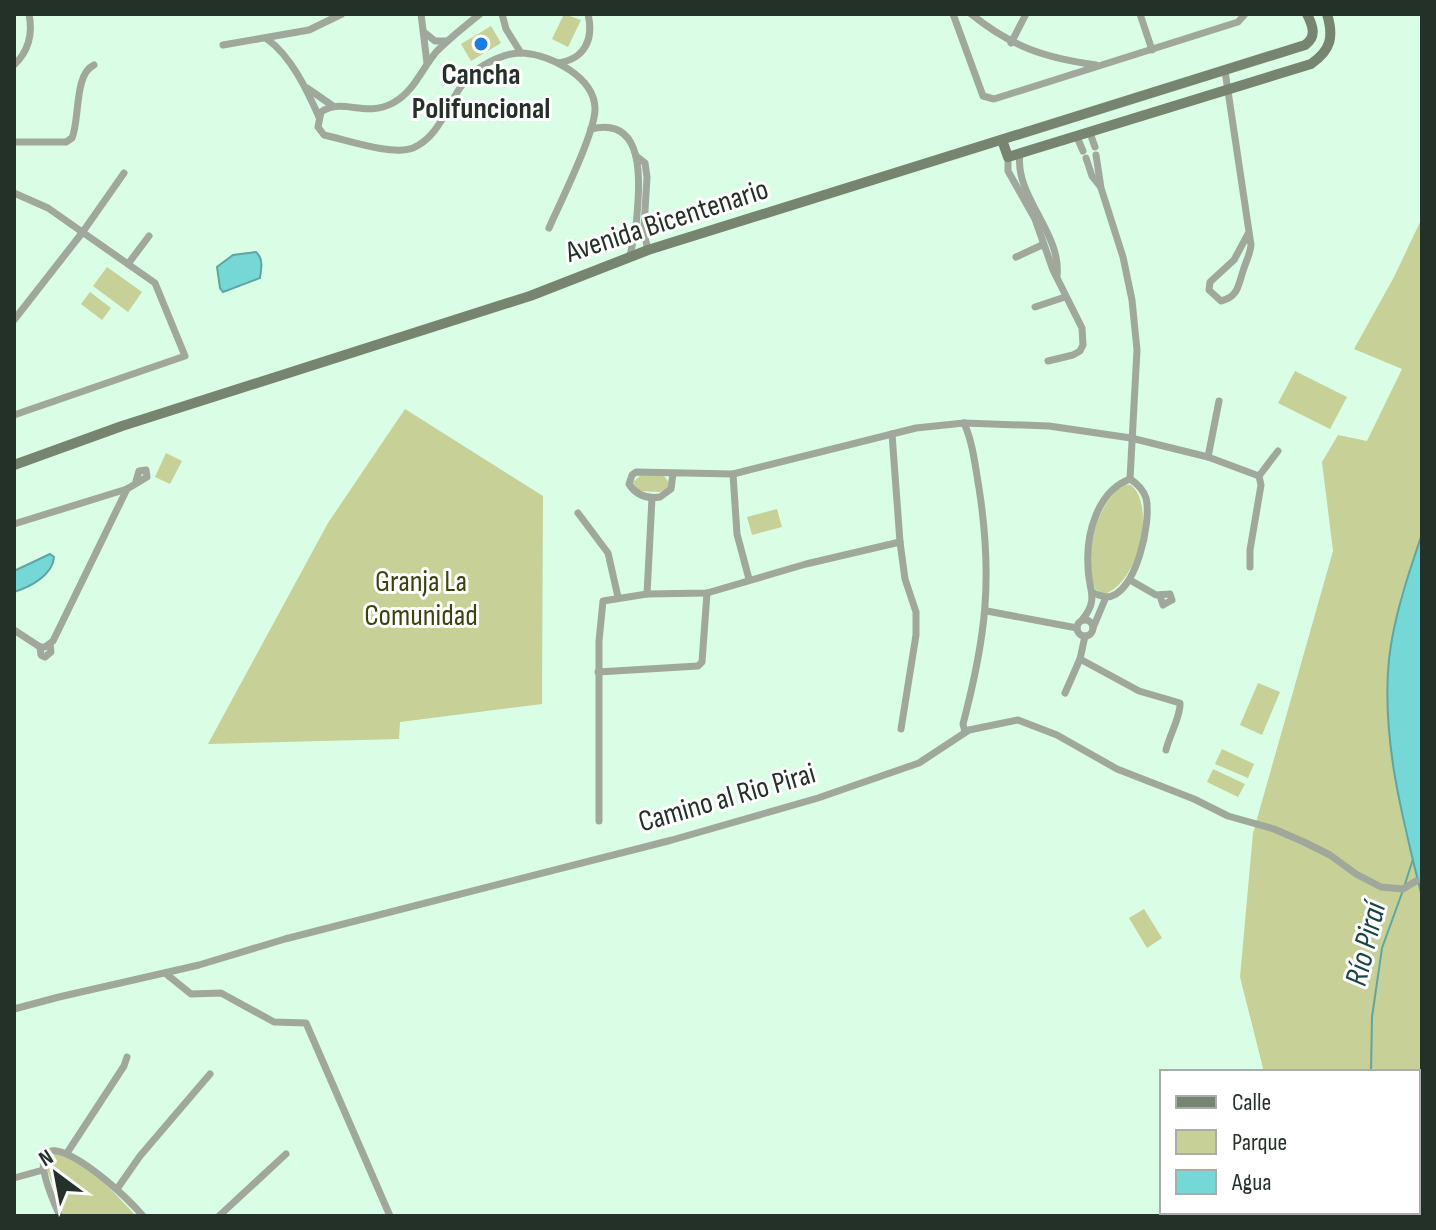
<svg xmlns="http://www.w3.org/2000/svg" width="1436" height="1230" font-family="'Sofia Sans Condensed',sans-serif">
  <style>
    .green { fill: #c7d096 }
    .water { fill: #75d8d7; stroke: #5da6a2; stroke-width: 2 }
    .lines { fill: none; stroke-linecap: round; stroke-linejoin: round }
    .stream { stroke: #5da6a2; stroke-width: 2 }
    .street { stroke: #9fa89a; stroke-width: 7 }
    .secondary { stroke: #778470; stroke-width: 10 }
    .poi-dot { fill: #1a7ce5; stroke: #fff; stroke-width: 3 }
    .labels { text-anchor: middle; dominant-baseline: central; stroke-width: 6; stroke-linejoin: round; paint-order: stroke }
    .poi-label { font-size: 30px; font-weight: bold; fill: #243128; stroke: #fff }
    .street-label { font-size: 30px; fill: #243128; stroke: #fff }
    .park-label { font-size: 30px; fill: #3d420d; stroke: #fff }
    .water-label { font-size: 32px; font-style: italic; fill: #174545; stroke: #fff }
  </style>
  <rect width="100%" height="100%" fill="#dafde5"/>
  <g class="green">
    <polygon points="564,14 581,20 568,47 552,39"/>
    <polygon points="491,26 501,43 471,61 461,44"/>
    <polygon points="1422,218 1422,534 1401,595 1389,660 1391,745 1405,831 1422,897 1422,1216 1367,1216 1368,1212 1418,1212 1418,1072 1264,1072 1240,977 1253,833 1333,551 1322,462 1338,435 1367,441 1402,369 1354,349 1394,277"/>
    <polygon points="107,267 142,292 128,312 93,286"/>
    <polygon points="90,292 111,308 102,320 81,304"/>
    <polygon points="1295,371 1347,397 1330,429 1278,403"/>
    <polygon points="405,409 543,496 542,704 400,722 399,739 208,744 328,523"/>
    <polygon points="166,453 182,461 170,484 155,477"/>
    <polygon points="641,475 663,475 668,481 668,488 660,492 638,491 633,482"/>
    <path d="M1124,484L1131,485C1157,507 1137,585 1104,594L1095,589C1084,554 1094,507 1124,484Z"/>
    <polygon points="777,509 782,527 752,535 747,517"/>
    <polygon points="1258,683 1280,692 1262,735 1240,725"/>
    <polygon points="1222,749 1254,764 1248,778 1215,764"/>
    <polygon points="1213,769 1245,784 1238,797 1207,782"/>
    <polygon points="1144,909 1162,938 1147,948 1129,918"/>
    <path d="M56,1153C88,1163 114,1192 136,1216H64L46,1167L47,1159Z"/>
  </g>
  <g class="water">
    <path d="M256,252C264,259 261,269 260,278L223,292L220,288L217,267L233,255Z"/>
    <path d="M1422,534V897C1403,820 1381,739 1389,659C1394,616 1408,575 1422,534Z"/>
    <path d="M50,554L54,557C53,575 30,587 14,592V571Z"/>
  </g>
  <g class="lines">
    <g class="stream">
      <polyline points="1405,884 1413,859"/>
      <polyline points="1371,1072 1372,1017 1382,948 1402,893"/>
      <polyline points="1362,1216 1362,1212"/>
    </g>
    <g class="street">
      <polyline points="421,14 427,63"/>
      <path d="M480,14C465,26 450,38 437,51C422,68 414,92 393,103C365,118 341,97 321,112L318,127L324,135C347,140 392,156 413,148C445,134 448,94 473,73C486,62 507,52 523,53C551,55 594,77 595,108C596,131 560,203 549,228"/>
      <polyline points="502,14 506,29 521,53"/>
      <polyline points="953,14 983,96 994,99 1238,22 1245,14"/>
      <path d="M971,14C1012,47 1045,58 1096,65"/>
      <polyline points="1140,14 1152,50"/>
      <polyline points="425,33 435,41 447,41"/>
      <path d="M267,39C291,56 307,90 319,117"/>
      <polyline points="1011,43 1026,14"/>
      <polyline points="223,45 309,30 342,14"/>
      <path d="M558,63C585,59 594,39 588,14"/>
      <path d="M14,65C29,51 33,34 29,14"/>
      <path d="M1225,71L1251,245C1250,255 1246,261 1243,271C1238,286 1238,297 1221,301L1209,290L1210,282L1234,260L1248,234"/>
      <polyline points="307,88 333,106"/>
      <path d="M591,129C649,115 639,190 636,226"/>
      <polyline points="1090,133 1095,147"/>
      <polyline points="1077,137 1083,151"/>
      <path d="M14,142H66L72,138C80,119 74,74 94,65"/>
      <path d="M1020,154C1014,196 1062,233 1057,276"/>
      <polyline points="1096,155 1101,188 1123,257 1132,300 1137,350 1130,479"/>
      <polyline points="636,156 645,163 647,177 644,227"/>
      <polyline points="1008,157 1008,171 1035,219 1053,270 1082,328 1083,345 1080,351 1073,355 1048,361"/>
      <polyline points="1086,158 1092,176 1100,186"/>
      <polyline points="14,193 48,208 155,283 185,356 14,415"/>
      <polyline points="644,233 648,250"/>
      <polyline points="630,256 635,232"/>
      <polyline points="1016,257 1042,245"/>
      <polyline points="128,264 149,236"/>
      <polyline points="1035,307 1065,297"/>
      <polyline points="14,320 82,233 124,173"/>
      <path d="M964,423C973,443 975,465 979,488C993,578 986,637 963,724L965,732"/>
      <polyline points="892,434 900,542 905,579 916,612 916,635 901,729"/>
      <polyline points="1208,457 1219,401"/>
      <path d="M673,473L671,489L660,497C647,499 636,495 629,484L632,475L636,472L733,474L916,428L964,423L1049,426L1131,438L1208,457L1259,476"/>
      <polyline points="733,474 737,534 749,579"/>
      <polyline points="578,513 608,553 618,597"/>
      <polyline points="14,524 127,489 147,477 146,470 139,471 136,481"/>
      <polyline points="1250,567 1250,550 1261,485 1259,476 1278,451"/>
      <polyline points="1130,580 1156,595 1170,594 1172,600 1163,605 1160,596"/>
      <path d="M1094,593C1095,594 1105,597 1106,597C1136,597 1152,520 1146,498C1143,489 1138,484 1130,479"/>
      <polyline points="647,594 652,498"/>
      <polyline points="987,611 1077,628"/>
      <circle cx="1085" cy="628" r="8"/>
      <path d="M1082,620C1100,598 1088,590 1088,566C1086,535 1097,491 1130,479"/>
      <polyline points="1093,628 1106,597"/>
      <polyline points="14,630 40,647 45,647 53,641 127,489"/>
      <polyline points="40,647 41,655 45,657 51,652 50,644"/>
      <path d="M1080,659L1139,691L1180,703C1181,716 1169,736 1166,750"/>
      <polyline points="598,672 698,666 702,662 707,593"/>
      <polyline points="1065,693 1080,659 1085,636"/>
      <polyline points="599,821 599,641 603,601 647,594 707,593 806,564 900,542"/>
      <polyline points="165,973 191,994 221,993 274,1022 306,1023 390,1216"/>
      <polyline points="14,1009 59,997 199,965 285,939 672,840 818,798 919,763 969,730 1018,720 1057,735 1117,769 1194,799 1228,816 1274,829 1304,842 1330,855 1356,874 1381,887 1403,889 1416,881"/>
      <polyline points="67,1153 124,1066 127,1057"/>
      <polyline points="14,1178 43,1170"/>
      <polyline points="117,1189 140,1156 210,1074"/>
      <path d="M60,1216C3,1093 107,1174 143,1216"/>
      <polyline points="219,1216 286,1154"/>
    </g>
    <g class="secondary">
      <path d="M1002,140L1008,157L1311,64C1331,50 1334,37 1327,14"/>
      <path d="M14,465L122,426L530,296L648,250L1305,45C1317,37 1313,26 1307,14"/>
    </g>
  </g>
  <circle class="poi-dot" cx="481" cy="44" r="8"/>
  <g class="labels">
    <g class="poi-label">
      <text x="481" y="75">Cancha<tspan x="481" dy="34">Polifuncional</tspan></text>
    </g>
    <g class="street-label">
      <text transform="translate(667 221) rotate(-18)">Avenida Bicentenario</text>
      <text transform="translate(727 798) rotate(-16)">Camino al Rio Pirai</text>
    </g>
    <g class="park-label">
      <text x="421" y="582">Granja La<tspan x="421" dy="34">Comunidad</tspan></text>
    </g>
    <g class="water-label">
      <text transform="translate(1366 944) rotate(-76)">Río Piraí</text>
    </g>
  </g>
  <rect width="1436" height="1230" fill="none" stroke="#243128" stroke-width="32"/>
  <rect x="1160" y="1070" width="260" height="144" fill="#ffffff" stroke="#a7ada9" stroke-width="2"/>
  <rect x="1176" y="1096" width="40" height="12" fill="#778470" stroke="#a7ada9" stroke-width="2"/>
  <text x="1232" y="1110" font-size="24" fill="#243128">Calle</text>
  <rect x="1176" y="1130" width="40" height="24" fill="#c7d096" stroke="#a7ada9" stroke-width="2"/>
  <text x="1232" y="1150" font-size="24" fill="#243128">Parque</text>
  <rect x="1176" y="1170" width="40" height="24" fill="#75d8d7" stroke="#a7ada9" stroke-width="2"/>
  <text x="1232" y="1190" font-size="24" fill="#243128">Agua</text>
  <g transform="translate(56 1174) rotate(328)" stroke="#ffffff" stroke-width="6" paint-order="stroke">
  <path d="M0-6L14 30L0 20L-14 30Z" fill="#243128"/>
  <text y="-12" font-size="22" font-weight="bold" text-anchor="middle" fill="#243128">N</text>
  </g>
</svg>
